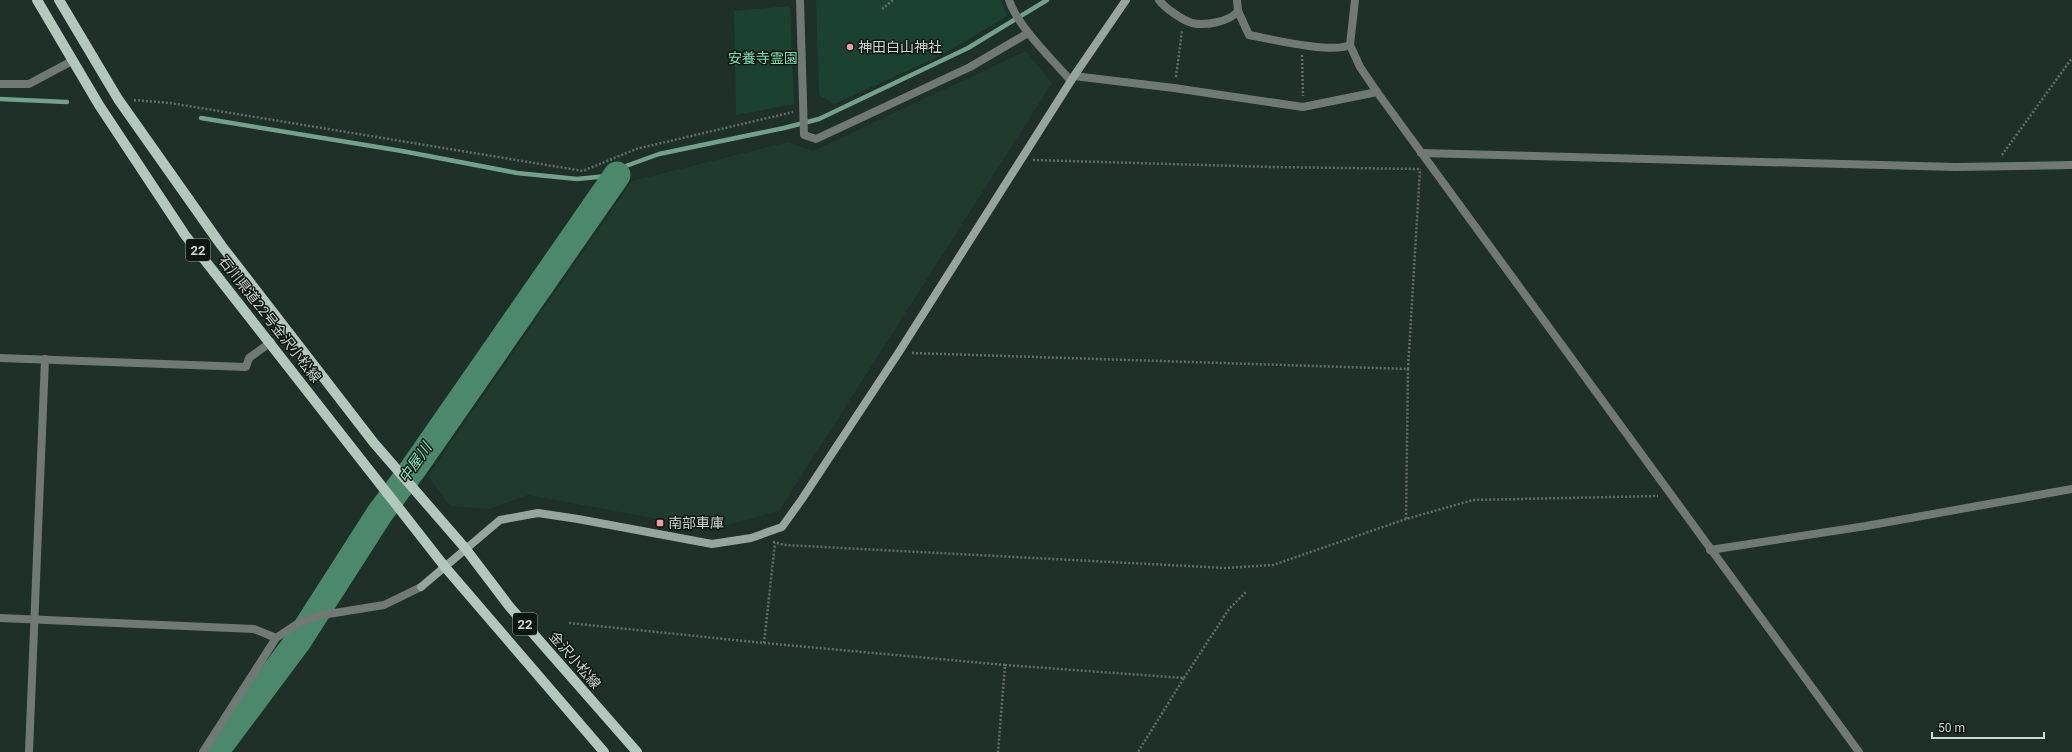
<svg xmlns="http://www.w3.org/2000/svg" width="2072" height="752" font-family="Roboto,'Noto Sans JP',sans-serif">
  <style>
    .built { fill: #213a2e }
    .green { fill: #1b4230 }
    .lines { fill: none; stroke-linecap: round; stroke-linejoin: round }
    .stream { stroke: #73a18b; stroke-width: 4.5 }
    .river { stroke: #4c896c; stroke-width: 27 }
    .path { stroke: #606f67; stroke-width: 2.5; stroke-dasharray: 2 2; stroke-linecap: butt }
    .street { stroke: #707974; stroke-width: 8 }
    .secondary { stroke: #96a59d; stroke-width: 8 }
    .primary { stroke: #b4c7bc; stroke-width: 10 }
    .poi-dot { fill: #f49aa5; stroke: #0e1612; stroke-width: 1.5 }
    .labels { text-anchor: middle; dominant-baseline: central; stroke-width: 3; stroke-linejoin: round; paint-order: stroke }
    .shield { fill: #0e1612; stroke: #949e99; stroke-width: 1 }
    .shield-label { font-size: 13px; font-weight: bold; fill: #ced9d3 }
    .poi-label { font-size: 14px; fill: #ced9d3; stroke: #0e1612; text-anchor: start }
    .park-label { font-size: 14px; fill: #82ddb1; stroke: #0e1612 }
    .street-label { font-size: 14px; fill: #ced9d3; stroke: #0e1612 }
    .water-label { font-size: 15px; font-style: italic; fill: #89e5b8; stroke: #0e1612 }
  </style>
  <rect width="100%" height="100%" fill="#1e3027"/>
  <polygon class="built" points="1026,51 1052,83 779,511 712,529 528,495 489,509 450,506 428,476 632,181 788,142 813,151"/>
  <g class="green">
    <polygon points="816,0 1001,0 1007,16 940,56 834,104 819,95"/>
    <polygon points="790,6 794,104 736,115 734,11"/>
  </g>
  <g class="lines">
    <g class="stream">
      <polyline points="0,99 67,102"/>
      <polyline points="201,118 402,151 517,173 577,179 617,175 626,166 659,154 784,128 819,119 968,48 1047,0"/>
    </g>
    <polyline class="river" points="215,752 298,641 380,513 413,469 617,175"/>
    <g class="path">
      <polyline points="882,9 893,0"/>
      <polyline points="1302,55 1303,96"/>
      <polyline points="1176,77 1182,31"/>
      <polyline points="134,100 170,103 583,171 636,149 793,112"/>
      <polyline points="2002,155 2072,58"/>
      <polyline points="1033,160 1272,167 1420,169"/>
      <polyline points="912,353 1408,369 1406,519 1473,500 1658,496"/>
      <polyline points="1408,369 1420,169"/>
      <polyline points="773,542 785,545 1226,568 1273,565 1406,519"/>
      <polyline points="569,623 764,643 775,543"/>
      <polyline points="764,643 1005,665 998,752"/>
      <polyline points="1005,665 1184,678 1138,752"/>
      <polyline points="1184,678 1229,609 1247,591"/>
    </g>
    <g class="street">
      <polyline points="800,0 804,135 816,139 970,67 1028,33"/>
      <path d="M1009,0C1018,27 1052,59 1071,81"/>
      <path d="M1159,0C1165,8 1182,20 1192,23C1204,26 1230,22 1238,11"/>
      <path d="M1237,0L1238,11L1249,35C1271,39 1331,54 1350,45"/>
      <polyline points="1355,0 1350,45 1360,67 1377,92 1859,752"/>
      <polyline points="1074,76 1174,88 1303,107 1377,92"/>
      <polyline points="0,84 29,84 72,61"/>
      <polyline points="1421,153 1956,167 2072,165"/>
      <polyline points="0,358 246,367 249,358 271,342"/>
      <polyline points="1710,550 1866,526 2072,489"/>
      <polyline points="0,618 254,629 276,638"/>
      <polyline points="29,752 45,359"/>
      <polyline points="203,752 276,638 300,622 322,615 384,605 421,587"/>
    </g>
    <polyline class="secondary" points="421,587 500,520 538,513 578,519 712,544 751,538 782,527 802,499 899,352 1074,76 1126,0"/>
    <g class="primary">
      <polyline points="37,0 99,105 185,235 445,567 604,752"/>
      <polyline points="59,0 118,99 221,245 374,443 465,548 509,606 637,752"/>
    </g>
  </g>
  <g class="poi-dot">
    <circle cx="850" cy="47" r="4"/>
    <rect x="656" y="519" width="8" height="8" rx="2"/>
  </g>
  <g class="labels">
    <g class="shield">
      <rect x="186" y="239" width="24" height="22" rx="3"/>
      <rect x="513" y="613" width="24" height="22" rx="3"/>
    </g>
    <g class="shield-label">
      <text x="198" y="250">22</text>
      <text x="525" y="624">22</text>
    </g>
    <g class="poi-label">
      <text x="858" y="47">神田白山神社</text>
      <text x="668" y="523">南部車庫</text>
    </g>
    <g class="park-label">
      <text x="763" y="58">安養寺霊園</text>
    </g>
    <g class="street-label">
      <text transform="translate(270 319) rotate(52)">石川県道22号金沢小松線</text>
      <text transform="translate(575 660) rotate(49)">金沢小松線</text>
    </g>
    <g class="water-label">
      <text transform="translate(415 463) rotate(-55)">中屋川</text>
    </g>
  </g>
  <path d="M1932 732v6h112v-6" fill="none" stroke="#ced9d3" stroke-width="2"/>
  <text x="1938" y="732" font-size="12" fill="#ced9d3" stroke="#0e1612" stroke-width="3" paint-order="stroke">50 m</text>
</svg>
